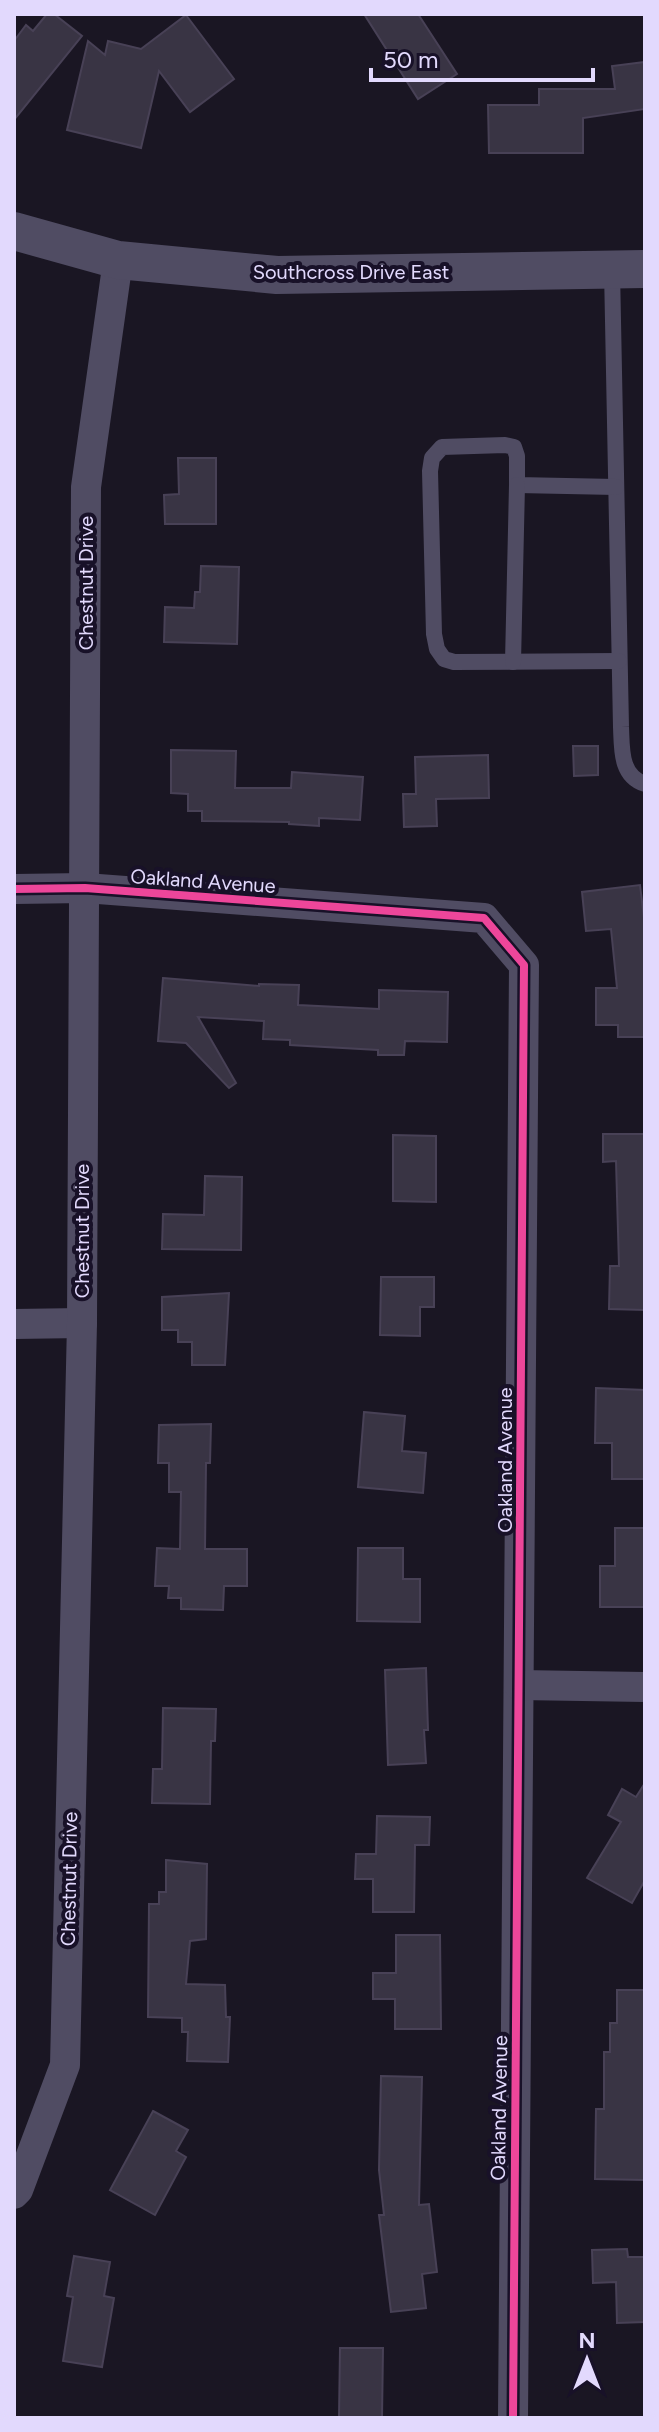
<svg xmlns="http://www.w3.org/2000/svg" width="659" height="2432" font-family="Figtree,sans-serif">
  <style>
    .building { fill: #393444; stroke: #484156; stroke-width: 2 }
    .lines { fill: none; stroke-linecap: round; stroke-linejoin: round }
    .service { stroke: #504c63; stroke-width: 16 }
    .minor { stroke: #504c63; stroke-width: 30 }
    .tertiary { stroke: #504c63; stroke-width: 38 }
    .cycleway-casing { stroke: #181128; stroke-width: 13 }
    .cycleway { stroke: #ed469a; stroke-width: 8 }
    .labels { text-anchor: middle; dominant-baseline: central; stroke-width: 8; stroke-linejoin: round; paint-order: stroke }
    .street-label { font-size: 20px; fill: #e2d9fd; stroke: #181128 }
  </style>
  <rect width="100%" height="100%" fill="#1a1623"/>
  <g class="building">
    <polygon points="47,14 54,14 82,36 14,120 14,41 26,25 33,31"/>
    <polygon points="364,14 418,14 457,74 418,99"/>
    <polygon points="186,15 234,79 190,112 159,71 141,148 67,130 88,41 105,55 108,41 141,49"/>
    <polygon points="645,62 645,109 583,118 583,153 489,153 488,105 539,105 539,89 615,89 612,66"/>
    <polygon points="178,458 216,458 216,524 165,524 164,495 179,494"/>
    <polygon points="201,566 239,567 237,644 164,642 165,607 194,608 195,592 200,592"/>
    <polygon points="573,746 598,746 598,775 574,776"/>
    <polygon points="171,750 236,751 235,788 291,788 292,772 363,777 360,820 319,818 319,826 289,824 289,822 202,821 202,811 188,811 188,794 171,793"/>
    <polygon points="488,755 489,798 436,799 437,826 404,827 403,794 416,794 415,757"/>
    <polygon points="640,885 645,926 645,1037 618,1037 618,1025 596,1025 596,988 617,988 611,929 586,931 582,892"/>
    <polygon points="163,978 259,986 259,984 299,985 298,1005 379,1009 379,990 448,992 447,1042 405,1041 404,1055 378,1055 378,1050 290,1045 290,1040 263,1039 264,1021 198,1017 236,1083 229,1088 186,1043 158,1041"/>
    <polygon points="603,1134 645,1134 645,1310 609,1309 610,1266 619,1266 616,1161 603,1162"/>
    <polygon points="393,1135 436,1136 436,1202 393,1201"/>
    <polygon points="205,1176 242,1177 241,1250 162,1249 163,1214 204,1215"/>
    <polygon points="381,1277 434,1277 434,1307 420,1307 420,1336 380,1335"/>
    <polygon points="229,1293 225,1365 192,1365 192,1342 178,1342 178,1330 162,1330 162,1297"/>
    <polygon points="596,1388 645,1390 645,1479 612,1479 612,1443 595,1443"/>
    <polygon points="364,1412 405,1416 402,1451 426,1453 423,1493 358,1487"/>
    <polygon points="211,1424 210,1463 206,1463 205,1549 247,1549 247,1586 224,1586 223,1610 181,1609 181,1598 168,1598 169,1586 155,1586 157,1548 180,1549 181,1492 169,1492 169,1463 158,1463 159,1425"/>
    <polygon points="615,1528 645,1528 645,1607 600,1607 600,1566 615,1566"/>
    <polygon points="358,1548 403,1548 403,1579 420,1579 420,1622 357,1621"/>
    <polygon points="426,1668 428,1730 424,1730 426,1763 388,1765 385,1670"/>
    <polygon points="163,1708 216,1709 215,1741 211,1741 210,1804 152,1803 153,1769 162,1769"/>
    <polygon points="645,1783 645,1880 632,1903 587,1878 621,1822 608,1815 622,1789 636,1797"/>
    <polygon points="377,1816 430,1817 429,1845 415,1845 414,1912 373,1912 373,1879 355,1879 356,1854 376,1854"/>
    <polygon points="166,1860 207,1864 206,1939 190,1941 186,1984 225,1985 226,2017 230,2017 228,2062 187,2061 188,2032 182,2032 182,2018 148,2017 149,1904 159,1904 159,1892 166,1892"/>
    <polygon points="396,1935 440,1935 441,2029 395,2029 395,1999 373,1999 373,1973 396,1973"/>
    <polygon points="617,1990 645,1990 645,2180 595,2179 596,2109 604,2109 604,2052 610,2052 610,2023 617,2023"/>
    <polygon points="381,2076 422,2077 419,2205 429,2204 437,2272 422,2274 426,2308 391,2312 379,2215 384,2215 379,2170"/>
    <polygon points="153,2111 188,2130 176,2151 186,2157 155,2215 110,2190"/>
    <polygon points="627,2249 628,2257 645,2257 645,2322 617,2323 616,2282 593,2283 592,2250"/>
    <polygon points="74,2256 110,2262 104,2296 114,2298 102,2367 63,2361 73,2297 67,2296"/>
    <polygon points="340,2348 383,2348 382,2418 339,2418"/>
  </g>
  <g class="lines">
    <g class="service">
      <path d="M612,270L621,727C622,749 620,776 645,784"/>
      <polyline points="616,487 517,485 517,456 514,447 505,445 442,447 432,458 430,471 434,634 437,649 444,659 454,662 619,661"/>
      <polyline points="513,662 517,485"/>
    </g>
    <g class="minor">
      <polyline points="14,889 85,888 484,918 524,965 513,2418"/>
      <polyline points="14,1324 82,1323"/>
      <polyline points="519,1685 645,1687"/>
      <polyline points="14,2194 18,2190 65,2065 82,1323 86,487 118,260"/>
    </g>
    <polyline class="tertiary" points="14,231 118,260 277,275 645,269"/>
    <defs>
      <polyline id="cycleway" points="14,889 85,888 484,918 524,965 513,2418"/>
    </defs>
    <use href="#cycleway" class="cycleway-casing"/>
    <use href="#cycleway" class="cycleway"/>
  </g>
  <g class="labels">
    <g class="street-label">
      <text x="351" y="272">Southcross Drive East</text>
      <text transform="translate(86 583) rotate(-90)">Chestnut Drive</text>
      <text transform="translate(203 881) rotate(4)">Oakland Avenue</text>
      <text transform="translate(82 1231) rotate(-90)">Chestnut Drive</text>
      <text transform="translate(505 1460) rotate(-90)">Oakland Avenue</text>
      <text transform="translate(69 1879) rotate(-89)">Chestnut Drive</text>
      <text transform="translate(499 2108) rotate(-89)">Oakland Avenue</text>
    </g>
  </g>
  <rect width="659" height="2432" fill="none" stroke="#e2d9fd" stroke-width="32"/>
  <g transform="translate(587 2360)" stroke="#181128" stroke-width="6" paint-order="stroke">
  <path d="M0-6L14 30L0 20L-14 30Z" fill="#e2d9fd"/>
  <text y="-12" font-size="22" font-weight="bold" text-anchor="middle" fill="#e2d9fd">N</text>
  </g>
  <path d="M371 68v12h222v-12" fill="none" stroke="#e2d9fd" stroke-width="4"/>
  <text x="383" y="68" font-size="24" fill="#e2d9fd" stroke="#181128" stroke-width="6" paint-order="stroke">50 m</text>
</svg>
